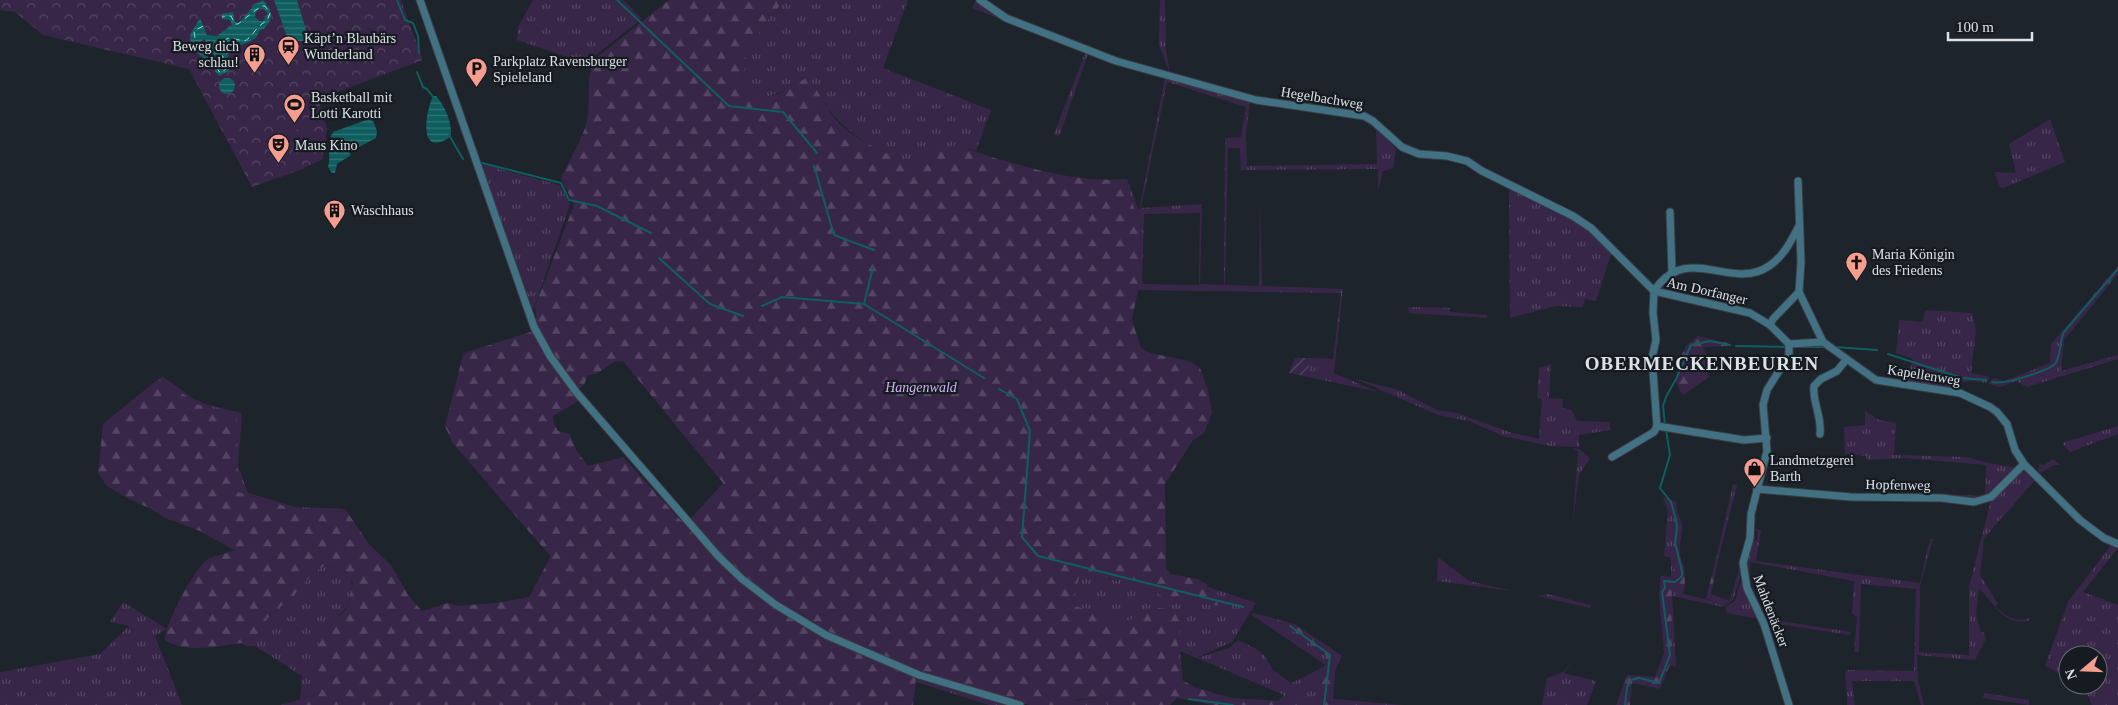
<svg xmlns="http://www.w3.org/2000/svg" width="2118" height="705" font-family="Georgia,serif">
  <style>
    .grass { fill: url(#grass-tufts); fill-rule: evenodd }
    .forest { fill: url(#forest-firs); fill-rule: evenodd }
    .park { fill: url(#park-crowns) }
    .garden { fill: url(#garden-furrows) }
    .pitch { fill: #382648 }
    .water { fill: url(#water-rules); fill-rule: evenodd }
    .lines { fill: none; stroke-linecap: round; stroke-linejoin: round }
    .stream { stroke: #0f5e5f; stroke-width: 2 }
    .ferry { stroke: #77e3e4; stroke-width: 1; stroke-dasharray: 6 5; stroke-linecap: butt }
    .minor-casing { stroke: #393f45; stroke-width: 9 }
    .minor { stroke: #427183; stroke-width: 7 }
    .labels { text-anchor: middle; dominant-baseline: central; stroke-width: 4.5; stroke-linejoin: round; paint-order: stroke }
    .poi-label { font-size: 14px; fill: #dee2e6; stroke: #151b21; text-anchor: start }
    .street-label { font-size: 14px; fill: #dee2e6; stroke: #151b21 }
    .park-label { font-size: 14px; font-style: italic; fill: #d2b0f4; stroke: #151b21 }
    .district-label { font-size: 19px; font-weight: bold; letter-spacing: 1px; fill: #dee2e6; stroke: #151b21 }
  </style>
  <defs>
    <pattern id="grass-tufts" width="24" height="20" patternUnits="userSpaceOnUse" patternTransform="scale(1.25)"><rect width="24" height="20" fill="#382648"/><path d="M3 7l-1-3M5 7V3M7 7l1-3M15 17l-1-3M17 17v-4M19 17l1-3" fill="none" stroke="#544562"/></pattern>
    <pattern id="forest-firs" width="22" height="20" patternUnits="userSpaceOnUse" patternTransform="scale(1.25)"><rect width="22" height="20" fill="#382648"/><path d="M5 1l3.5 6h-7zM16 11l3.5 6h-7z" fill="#544562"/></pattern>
    <pattern id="park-crowns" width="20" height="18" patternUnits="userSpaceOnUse" patternTransform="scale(1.25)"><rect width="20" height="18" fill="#382648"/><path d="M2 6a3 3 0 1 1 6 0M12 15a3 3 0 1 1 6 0" fill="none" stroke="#544562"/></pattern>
    <pattern id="garden-furrows" width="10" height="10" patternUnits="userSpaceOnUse" patternTransform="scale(1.25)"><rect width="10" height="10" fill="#382648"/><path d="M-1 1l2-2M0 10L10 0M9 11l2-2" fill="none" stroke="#544562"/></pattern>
    <pattern id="water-rules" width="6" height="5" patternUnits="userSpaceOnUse" patternTransform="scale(1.25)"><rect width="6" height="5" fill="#0f5e5f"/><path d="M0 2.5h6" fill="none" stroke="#327576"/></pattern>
  </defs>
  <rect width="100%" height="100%" fill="#1e242b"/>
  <g class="grass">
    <polygon points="533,0 623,0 642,19 593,57 588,64 517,40 518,27"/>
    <path d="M785,0H908L883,68L991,110L976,151C957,144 931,153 916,165C876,153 834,128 817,89C807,90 794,88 784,91C765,97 760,103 742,89L746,55L764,24Z"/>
    <polygon points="976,0 988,9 1021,27 972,8"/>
    <polygon points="1160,0 1165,0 1166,49 1170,74 1159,45"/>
    <polygon points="1085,53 1088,54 1059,137 1054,134"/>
    <path d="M1165,78L1250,102L1246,134L1247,166L1377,164L1376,130L1363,119L1373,124L1396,149L1393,168L1383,171L1378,191V169L1241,170L1240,148H1228L1225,285L1259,286L1260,200L1262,286L1343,289L1334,373L1378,392L1308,377L1310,358L1333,359L1341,293L1138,290L1141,225L1128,193L1127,179L1139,211ZM1167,82L1246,107L1241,137L1225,138L1224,285L1200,284L1202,204L1141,208ZM1200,213L1199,285L1142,284L1144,214Z"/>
    <polygon points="2050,119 2065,162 2003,188 2000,187 1994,172 2016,173 2009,144"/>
    <polygon points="481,164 560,185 570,205 533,310"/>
    <polygon points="1509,188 1581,223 1596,236 1611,254 1596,301 1585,299 1583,307 1556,306 1510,318"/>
    <polygon points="2118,266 2118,274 2064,340 2061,371 2118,355 2118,359 2027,387 2016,381 2000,387 1989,384 1993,378 2004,381 2050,363 2051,344"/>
    <polygon points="1408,307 1450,308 1450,312 1487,315 1487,318 1409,313"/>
    <polygon points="1925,310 1972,313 1976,330 1971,373 1990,377 1986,383 1974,381 1960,382 1959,391 1904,383 1913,359 1896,353 1899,320 1923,322"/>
    <polygon points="1551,364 1549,398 1563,399 1562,408 1572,410 1577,421 1609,422 1611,430 1579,435 1579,447 1550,446 1503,436 1469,421 1438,415 1356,379 1398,390 1437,410 1457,413 1509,432 1539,439 1542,399 1537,398 1539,368"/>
    <polygon points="162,376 194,399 208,405 242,413 238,466 248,493 295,507 346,509 347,512 294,509 238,492 236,460 216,410 199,405 178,390 157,380"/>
    <polygon points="1865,411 1879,420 1896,423 1894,455 1966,457 1988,463 2019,468 1983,500 1868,494 1911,493 1985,496 1986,465 1905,458 1867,460 1866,456 1845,454 1844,427 1865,425"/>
    <polygon points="2118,426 2118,434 2070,452 2062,443"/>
    <polygon points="1573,448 1579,449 1590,458 1579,475 1573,521 1578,451"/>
    <path d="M2053,459L2060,465H2054L2040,473C2062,499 2086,527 2118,540V542L2091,527L2037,474L2040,464L2044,465Z"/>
    <path d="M2024,470L2035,480L1984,538L1980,575L1998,604L1995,606C2004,616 2017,623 2030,618L2028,621C2003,626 1994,603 1979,588L1976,614L1980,631L1984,633L1986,639L1975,660L1917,655L1918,680L1924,705H1921L1914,681H1852L1855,705H1847C1848,692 1844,682 1846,670L1914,671L1916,589L1861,584L1859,652H1854L1857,617L1852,613L1854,581L1750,562L1749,584L1754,595C1743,576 1747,561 1752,541L1757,540L1758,531L1753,529L1761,530L1756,561L1920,583L1930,539H1933L1920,586L1919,652L1969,655V587L1991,500Z"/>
    <polygon points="1733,484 1737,485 1718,560 1716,559"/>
    <path d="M1663,497L1677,502C1674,512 1683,519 1682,529C1681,540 1678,547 1681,558L1674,560L1675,575L1671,577V558L1664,556L1668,511Z"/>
    <polygon points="2111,545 2117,549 2083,592 2118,605 2118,705 2092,705 2085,689 2081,685 2098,685 2098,655 2068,655 2068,678 2045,666 2068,602"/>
    <polygon points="1438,557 1469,581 1512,591 1437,581"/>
    <path d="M326,565C332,568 340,569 345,572C359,580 349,610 338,616L315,691L312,696L300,700L302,676L255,646L267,619L299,590L315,571Z"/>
    <polygon points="1739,569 1740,578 1733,600 1723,607 1672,596 1676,667 1670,665 1672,660 1671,587 1685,586 1683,594 1725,604 1730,601"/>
    <path d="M1081,572L1117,581L1120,576L1144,582L1164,597L1185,596L1205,604L1213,593L1208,590V587L1256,603L1232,642L1196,658L1180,651L1183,680L1180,679C1177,655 1177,641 1182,617L1158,608L1121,624L1099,613L1071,605Z"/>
    <polygon points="1741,581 1759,619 1727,613 1725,607 1735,601"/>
    <polygon points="1548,594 1591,605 1590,608 1537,596"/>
    <polygon points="123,602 167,629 155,636 182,705 0,705 0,672 100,654 129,626 110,622"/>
    <polygon points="1253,613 1294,624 1287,627 1327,656 1326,665 1252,615"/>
    <polygon points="1763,618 1851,632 1850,635 1765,622"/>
    <polygon points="1238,640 1256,649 1265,656 1273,670 1291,683 1316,671 1322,677 1319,705 1281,705 1279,701 1284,695 1197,658 1229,648"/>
    <polygon points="1328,646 1342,656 1335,671 1333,699 1403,705 1329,705 1334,657"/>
    <polygon points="1572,662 1564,673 1596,681 1587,705 1542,705 1547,678 1563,672"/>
    <polygon points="1627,675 1629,675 1621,705 1616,705"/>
    <polygon points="917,679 1005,705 989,705 916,682"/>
    <polygon points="1984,693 2029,700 2029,705 1983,698"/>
    <polygon points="1104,697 1107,705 1074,705 1073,701"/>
  </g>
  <g class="forest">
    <path d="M669,0H785L764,24L746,55L742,89C765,107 785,91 806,78H810C821,96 831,119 849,132C864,143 898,160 916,165C925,158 937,149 950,148C967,146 981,154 998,159C1040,171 1082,183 1127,179L1128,193L1141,225L1138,290L1132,320L1141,348L1150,353L1189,361L1200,368L1208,390L1212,413L1204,433L1193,440L1165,484L1166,568L1170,574L1197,579L1207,584L1208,591L1223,597L1226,602C1213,611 1199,600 1185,597C1178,595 1169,599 1162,596C1144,586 1143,579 1121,576L1117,581C1106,575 1091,579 1081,572L1071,605L1099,613L1121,624L1158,608L1169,609L1182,617C1177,639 1177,657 1180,679L1197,688L1231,698L1279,701L1281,705H1212L1177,698L1170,705H1107L1104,697L1074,700V705H1030L917,671L913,705H281L312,696L315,691L320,631C325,620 333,621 342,614C348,610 352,589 353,582L346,572L326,565L315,571L299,590L267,619L255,646H245L242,643C220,646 185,654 165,640C164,626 195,567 208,559C216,555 226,554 234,550L200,531L165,518L151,509L125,497L107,486L98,473L103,424L157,380L178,390L199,405L237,415L238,492L294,509L347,512L369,544L391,565L408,595L422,611L448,603L457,606L496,603L529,597L551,556L537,541L452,442L445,426L463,355L467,352L537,330L535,306L574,205L561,178C569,161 579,145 585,128C593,105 583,79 596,58ZM623,361L723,483L685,525L623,457L588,466L576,450L570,434L558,431L554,424L553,416L578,401L573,393L584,385L588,375L596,374L614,362Z"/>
    <path d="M1698,336L1728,343L1727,346L1703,347L1710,363L1707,372L1709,377L1683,395C1674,382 1674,378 1682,364L1679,360L1686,346Z"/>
    <polygon points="1681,558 1684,567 1685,586 1671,587 1672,660 1660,689 1632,683 1630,705 1621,705 1629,675 1655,677 1664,653 1659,595 1661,576 1671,577 1675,575 1674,560"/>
    <polygon points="1716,559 1718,560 1711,594 1730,601 1725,604 1706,599"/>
    <polygon points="1294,624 1328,646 1334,657 1329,705 1319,705 1322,677 1316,671 1326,665 1327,656 1287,627"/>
  </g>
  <polygon class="park" points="0,0 401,0 423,60 318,99 327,129 323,159 300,170 252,187 189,69 43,35 15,12 0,10"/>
  <polygon class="garden" points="1295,358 1310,358 1308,377 1289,373"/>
  <g class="pitch">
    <polygon points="97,0 99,12 90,14 87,1"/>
    <circle cx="97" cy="26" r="6"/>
    <polygon points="299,116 303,118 298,129 291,134 288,132 293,120"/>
  </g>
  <g class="water">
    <path d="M263,0C273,12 274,17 264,29L260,30L256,38L242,45L238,44C223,55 230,56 229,71L219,76L215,71L214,66L207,62L192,47L190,35L200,18L207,35L217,36L232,25L230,20L223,19L221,14L233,12L235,22L239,23L254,5ZM260,9H264L268,14L263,21H259L255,17L256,12ZM204,39L208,44V52L202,49L199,43Z"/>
    <polygon points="274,0 297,0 309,40 289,42"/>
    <circle cx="227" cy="86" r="8"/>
    <path d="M433,96H436C444,104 454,126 450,137C418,159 425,113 433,96Z"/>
    <path d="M369,119L373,121L377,131L376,138L359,147L356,142L347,149L351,155L337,164L335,173H332L328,167C332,153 325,147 333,132Z"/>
  </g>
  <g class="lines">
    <g class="stream">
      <polyline points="397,0 405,20 413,23 418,36 419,53"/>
      <polyline points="617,0 729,106 783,112 817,153"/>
      <polyline points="417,72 423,87 427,89 434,98"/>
      <polyline points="449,135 463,159"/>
      <polyline points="482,163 561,183 569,200 597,206 651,233"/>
      <polyline points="814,166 834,235 874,250"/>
      <polyline points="659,258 710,304 743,316"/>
      <polyline points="873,267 864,304 984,378"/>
      <polyline points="762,306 782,297 864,304"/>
      <polyline points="1736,346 1787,347"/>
      <polyline points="1795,347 1825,347"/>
      <polyline points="1835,347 1877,350"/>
      <polyline points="1888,354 1962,378 1986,380"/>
      <path d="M1992,382C2004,385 2045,372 2055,364C2061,356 2059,342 2064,332L2118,269"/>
      <polyline points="999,389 1017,399 1030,431 1022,537 1038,556 1243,607"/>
      <polyline points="1665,425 1663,406 1666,397 1676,379 1691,345 1710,341 1730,345"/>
      <polyline points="1290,626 1330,655 1324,705"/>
      <polyline points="1189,699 1233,705"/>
      <polyline points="1625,705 1627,687 1631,680 1639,678 1659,683 1670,655 1662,592 1665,588 1664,581 1675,582 1682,576 1682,571 1675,543 1677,527 1676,520 1671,502 1660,488 1670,455 1666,430"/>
    </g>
    <path class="ferry" d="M203,26L194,31L196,46L214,63L220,73L226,69C224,60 220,50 222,41L229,38L245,41C254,35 257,25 267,21L270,13L265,6H261L238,24H235L231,16L222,17"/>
    <defs>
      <g id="minor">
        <polyline points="420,0 534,327 550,356 577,393 718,556 742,579 776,605 826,635 919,675 1020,705"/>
        <path d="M980,0L1006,18L1116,61L1256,100L1364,116L1373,121L1402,147L1419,154L1447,156L1467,161L1482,171L1573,216L1591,228L1654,291C1687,241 1731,292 1769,266C1784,256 1791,241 1799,226"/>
        <polyline points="1798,181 1801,262 1799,292 1823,342 1876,380 1960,393 1990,407 1997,412 2007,424 2015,450 2024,464 2080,520 2104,538 2118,544"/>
        <polyline points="1670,212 1672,272"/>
        <polyline points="1770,325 1773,319 1799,292"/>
        <polyline points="1789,344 1823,342"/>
        <polyline points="1657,426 1652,358 1656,340 1653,313 1654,291 1750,313 1770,325 1789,344 1789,355 1767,390 1763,405 1767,451 1751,514 1750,538 1743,563 1747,588 1764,624 1789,705"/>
        <polyline points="1657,426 1744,440 1767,438"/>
        <path d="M1820,434C1822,415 1812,402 1814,386L1821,379L1837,371L1846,360"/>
        <polyline points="1612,457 1654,432 1657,426"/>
        <polyline points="1757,489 1851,497 1942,498 1974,502 1991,497 2024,464"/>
      </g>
    </defs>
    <use href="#minor" class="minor-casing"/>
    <use href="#minor" class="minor"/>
  </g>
  <defs>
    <symbol id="station-pin" viewBox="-11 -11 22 30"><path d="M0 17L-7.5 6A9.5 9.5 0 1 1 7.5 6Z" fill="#f59d8e" stroke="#151b21"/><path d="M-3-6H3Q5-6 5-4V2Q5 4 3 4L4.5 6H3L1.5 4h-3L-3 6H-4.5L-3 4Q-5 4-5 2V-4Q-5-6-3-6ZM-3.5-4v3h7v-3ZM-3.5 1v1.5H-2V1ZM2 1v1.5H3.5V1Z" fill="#111"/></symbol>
    <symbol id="building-pin" viewBox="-11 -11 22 30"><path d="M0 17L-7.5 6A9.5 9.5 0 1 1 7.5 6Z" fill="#f59d8e" stroke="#151b21"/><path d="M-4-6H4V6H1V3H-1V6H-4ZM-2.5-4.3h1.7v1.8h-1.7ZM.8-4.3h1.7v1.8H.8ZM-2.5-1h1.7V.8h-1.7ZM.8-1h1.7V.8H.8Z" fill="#111"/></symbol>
    <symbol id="parking-pin" viewBox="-11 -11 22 30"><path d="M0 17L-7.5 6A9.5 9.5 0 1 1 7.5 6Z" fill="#f59d8e" stroke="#151b21"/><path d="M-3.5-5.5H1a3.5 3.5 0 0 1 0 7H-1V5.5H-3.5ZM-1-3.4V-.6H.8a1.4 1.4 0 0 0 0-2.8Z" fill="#111"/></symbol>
    <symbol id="stadium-pin" viewBox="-11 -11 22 30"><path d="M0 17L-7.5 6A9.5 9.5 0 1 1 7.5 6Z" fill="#f59d8e" stroke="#151b21"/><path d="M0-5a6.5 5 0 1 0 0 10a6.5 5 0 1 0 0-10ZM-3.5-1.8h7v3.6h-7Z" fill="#111"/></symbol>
    <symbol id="theatre-pin" viewBox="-11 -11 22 30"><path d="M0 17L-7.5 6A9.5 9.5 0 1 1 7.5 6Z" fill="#f59d8e" stroke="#151b21"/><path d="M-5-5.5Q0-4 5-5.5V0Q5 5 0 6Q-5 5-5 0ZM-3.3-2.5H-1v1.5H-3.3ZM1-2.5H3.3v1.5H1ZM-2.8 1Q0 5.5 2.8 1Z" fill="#111"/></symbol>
    <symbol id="church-pin" viewBox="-11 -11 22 30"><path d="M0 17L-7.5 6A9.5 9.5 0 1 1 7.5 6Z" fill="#f59d8e" stroke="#151b21"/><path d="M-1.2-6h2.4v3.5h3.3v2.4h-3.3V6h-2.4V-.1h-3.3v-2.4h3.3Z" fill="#111"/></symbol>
    <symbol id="shop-pin" viewBox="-11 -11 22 30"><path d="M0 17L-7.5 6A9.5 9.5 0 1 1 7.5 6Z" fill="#f59d8e" stroke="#151b21"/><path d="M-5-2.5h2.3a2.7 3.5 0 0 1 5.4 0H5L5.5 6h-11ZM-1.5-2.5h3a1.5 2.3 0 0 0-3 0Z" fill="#111"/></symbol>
  </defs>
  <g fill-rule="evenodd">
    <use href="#station-pin" x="276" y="34" width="25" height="34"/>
    <use href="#building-pin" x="242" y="42" width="25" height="34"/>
    <use href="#parking-pin" x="464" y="56" width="25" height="34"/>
    <use href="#stadium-pin" x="282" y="92" width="25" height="34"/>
    <use href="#theatre-pin" x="266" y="132" width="25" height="34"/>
    <use href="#building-pin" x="322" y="198" width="25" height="34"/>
    <use href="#church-pin" x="1844" y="250" width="25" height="34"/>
    <use href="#shop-pin" x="1742" y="456" width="25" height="34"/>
  </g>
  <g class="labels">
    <g class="poi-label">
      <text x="304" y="38">Käpt’n Blaubärs<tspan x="304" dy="16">Wunderland</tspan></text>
      <text x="239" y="46" text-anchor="end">Beweg dich<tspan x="239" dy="16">schlau!</tspan></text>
      <text x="493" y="61">Parkplatz Ravensburger<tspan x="493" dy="16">Spieleland</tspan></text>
      <text x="311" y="97">Basketball mit<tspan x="311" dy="16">Lotti Karotti</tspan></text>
      <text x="295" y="145">Maus Kino</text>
      <text x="351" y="210">Waschhaus</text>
      <text x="1872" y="254">Maria Königin<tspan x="1872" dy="16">des Friedens</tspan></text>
      <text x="1770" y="460">Landmetzgerei<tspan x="1770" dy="16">Barth</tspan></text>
    </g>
    <g class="street-label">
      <text transform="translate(1322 98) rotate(9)">Hegelbachweg</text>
      <text transform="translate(1707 291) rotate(13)">Am Dorfanger</text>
      <text transform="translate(1924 375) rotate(9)">Kapellenweg</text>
      <text transform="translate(1898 485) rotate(1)">Hopfenweg</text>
      <text transform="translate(1771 611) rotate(69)">Mahdenäcker</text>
    </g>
    <g class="park-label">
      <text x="921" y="387">Hangenwald</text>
    </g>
    <g class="district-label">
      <text x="1702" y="363">OBERMECKENBEUREN</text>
    </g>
  </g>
  <g transform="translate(2083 670) rotate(251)"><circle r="24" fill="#151b21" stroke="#656b70"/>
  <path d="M0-4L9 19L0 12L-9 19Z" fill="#f59d8e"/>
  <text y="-8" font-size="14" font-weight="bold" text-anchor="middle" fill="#dee2e6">N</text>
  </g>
  <path d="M1948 32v8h84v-8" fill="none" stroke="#dee2e6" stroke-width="2.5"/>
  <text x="1956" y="32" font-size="15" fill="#dee2e6" stroke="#151b21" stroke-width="4" paint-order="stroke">100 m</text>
</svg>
